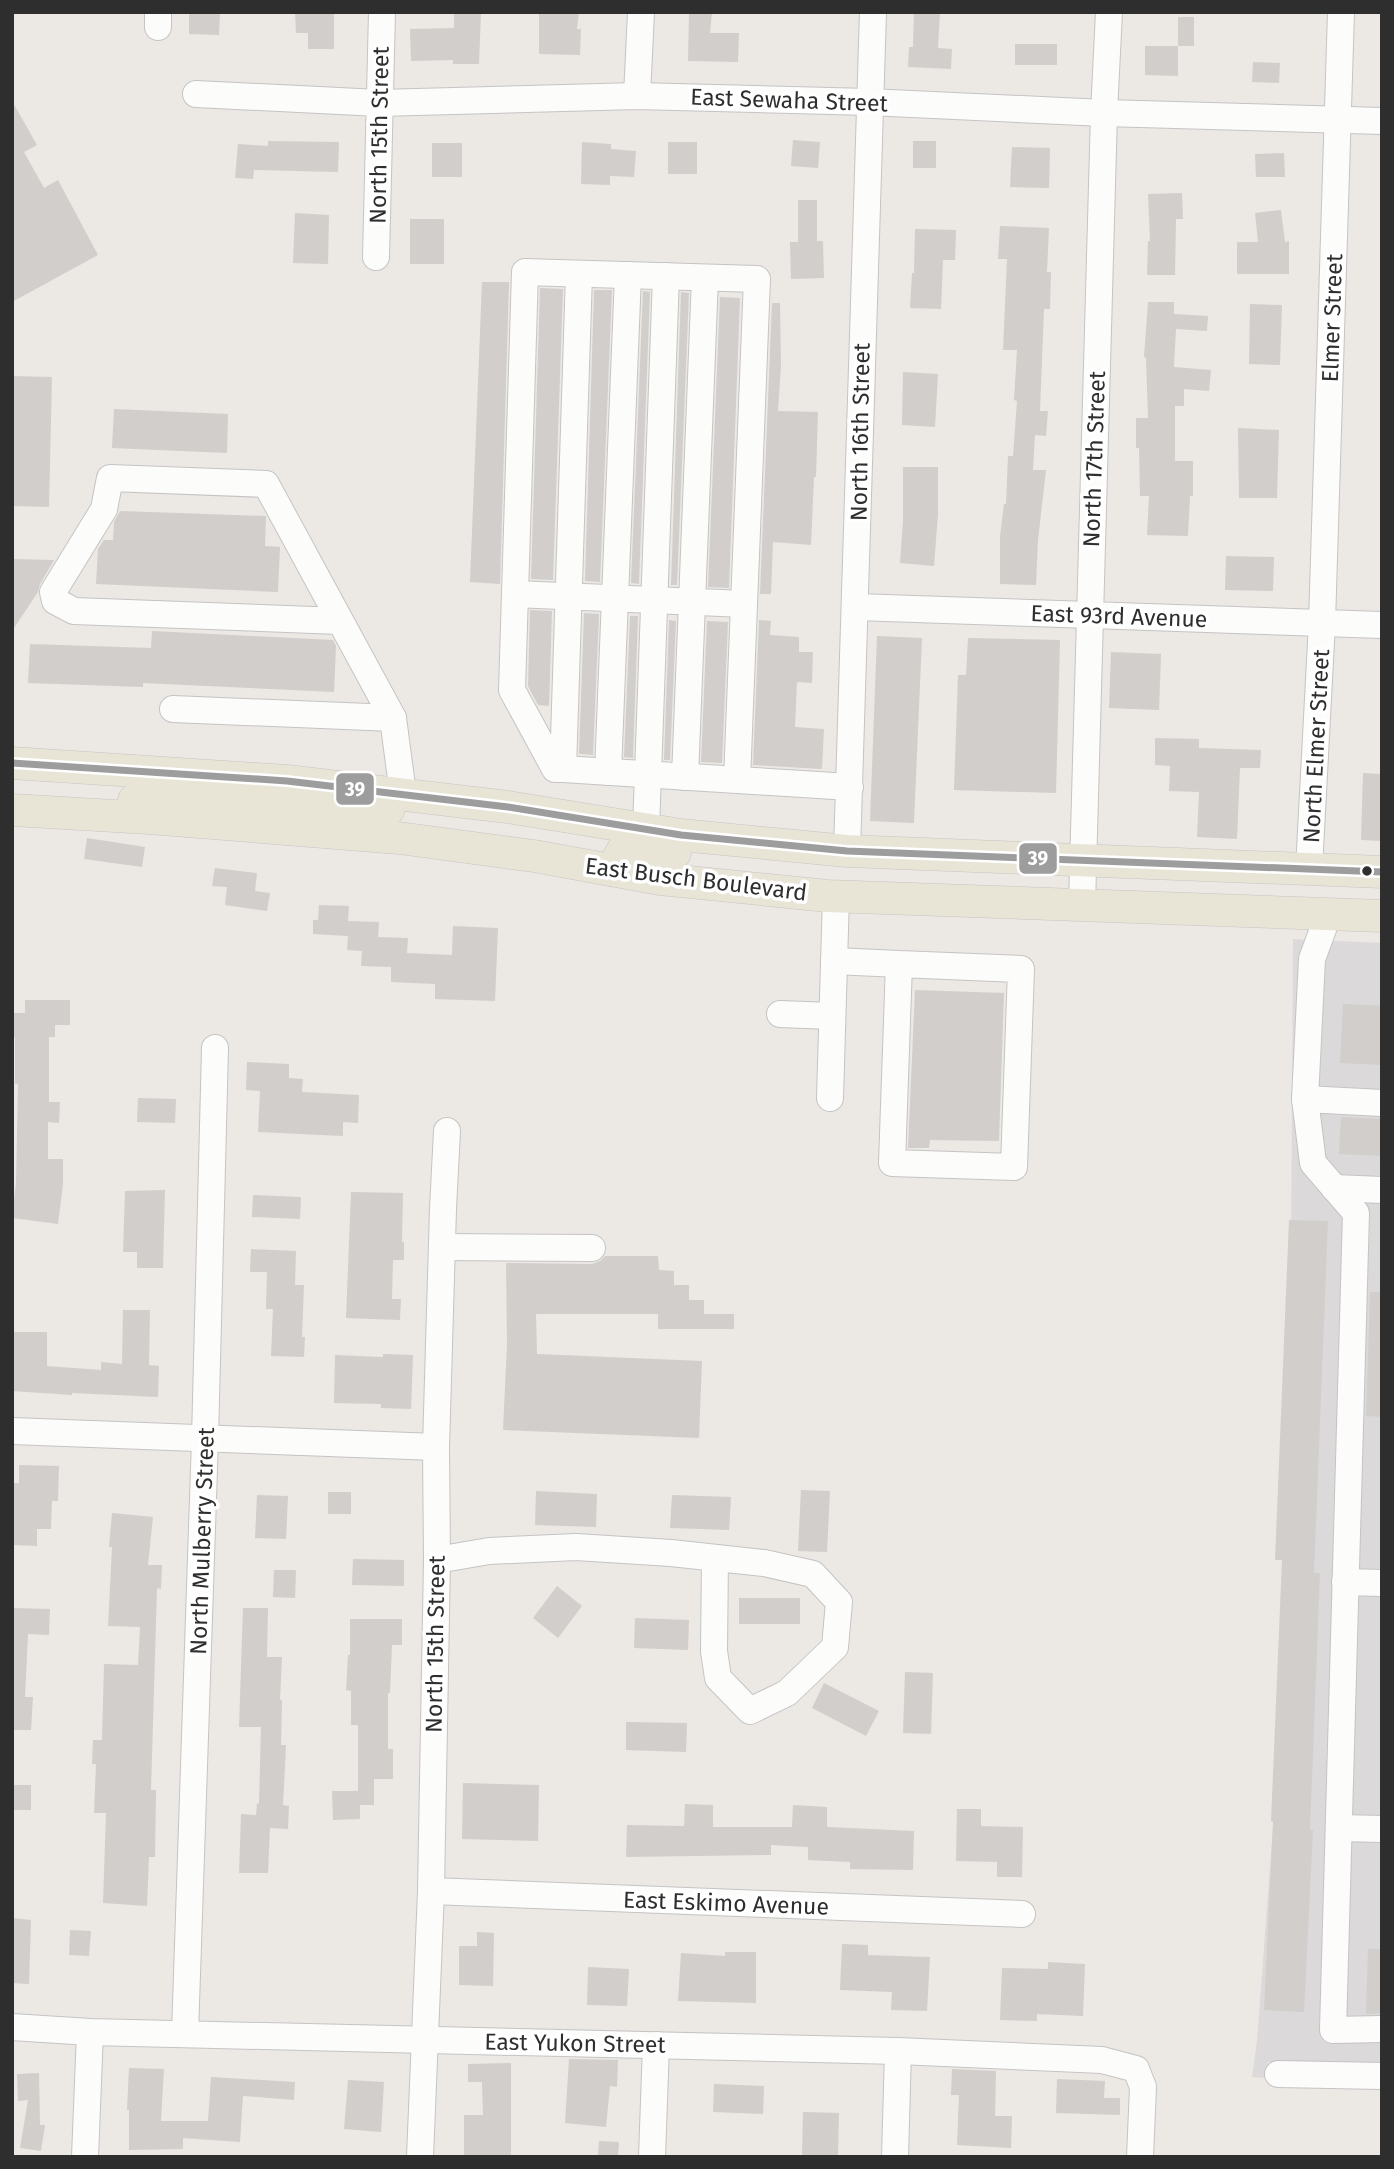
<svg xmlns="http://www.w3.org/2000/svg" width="1394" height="2169" font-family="'Fira Sans',sans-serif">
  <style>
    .industrial { fill: #dcd9db }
    .building { fill: #d1cecb }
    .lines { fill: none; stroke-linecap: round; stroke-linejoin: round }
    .minor-casing { stroke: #c5c4c5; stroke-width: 28 }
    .major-casing { stroke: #c6c5c4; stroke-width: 33 }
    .minor { stroke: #fcfcfb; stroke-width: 26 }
    .major { stroke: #e8e4d6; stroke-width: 32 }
    .bus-1-casing { stroke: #fff; stroke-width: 12 }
    .bus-1 { stroke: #9d9d9d; stroke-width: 7 }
    .bus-dot { fill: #2e2e2e; stroke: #fff; stroke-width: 2.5 }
    .labels { text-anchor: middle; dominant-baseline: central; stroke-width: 7; stroke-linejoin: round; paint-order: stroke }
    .street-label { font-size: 23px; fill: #2e2e2e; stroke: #fff }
    .line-badge { stroke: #fff; stroke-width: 2.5 }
    .badge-label { font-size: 19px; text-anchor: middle; font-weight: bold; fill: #fff }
  </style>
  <rect width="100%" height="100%" fill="#ece8e4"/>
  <polygon class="industrial" points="1293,939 1382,943 1382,2064 1268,2062 1267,2078 1252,2077 1257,2041 1291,1587 1289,1585"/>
  <g class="building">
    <polygon points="189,12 220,12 219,35 189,34"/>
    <polygon points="295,12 334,12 334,49 308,49 308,33 296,33"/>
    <polygon points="454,12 481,12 479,64 453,64 453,60 411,61 410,29 454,28"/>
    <polygon points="539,12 579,12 577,29 581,29 580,55 539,54"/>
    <polygon points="689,12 712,12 710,33 739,33 738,62 688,61"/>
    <polygon points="914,12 940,12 938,48 952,49 951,69 908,67 909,47 913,47"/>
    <rect x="1178" y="17" width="16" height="29"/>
    <rect x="1015" y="44" width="42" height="21"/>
    <polygon points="1145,46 1178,46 1178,76 1145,75"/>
    <polygon points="1253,62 1280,63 1279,83 1252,82"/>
    <polygon points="12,101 37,145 24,152 44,188 58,180 98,255 12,302"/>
    <polygon points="793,140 820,142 818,168 791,166"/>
    <polygon points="268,141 339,142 338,172 254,170 253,179 235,178 238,144 268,146"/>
    <rect x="913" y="141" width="23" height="27"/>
    <polygon points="582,142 611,144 611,149 636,151 634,177 610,176 610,185 581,184"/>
    <rect x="668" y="142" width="29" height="32"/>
    <rect x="432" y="143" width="30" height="34"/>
    <polygon points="1012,147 1050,148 1049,188 1010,187"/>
    <polygon points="1284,153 1285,177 1256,177 1255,154"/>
    <polygon points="1182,193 1183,219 1176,219 1175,275 1147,275 1148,241 1150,241 1148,194"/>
    <polygon points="798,200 817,200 817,241 823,241 824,278 791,279 790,242 798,242"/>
    <polygon points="1281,210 1285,242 1289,241 1289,274 1237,274 1237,242 1258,242 1255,213"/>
    <polygon points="295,213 329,215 328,264 293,263"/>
    <rect x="410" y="219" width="34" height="45"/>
    <polygon points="1000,226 1049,228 1047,272 1051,272 1050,309 1044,309 1040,411 1048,411 1046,436 1035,435 1033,470 1046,470 1038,540 1036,585 1000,584 1000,536 1004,504 1006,504 1008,456 1013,456 1017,401 1014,400 1017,350 1003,350 1007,259 998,259"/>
    <polygon points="915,229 956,230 955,260 943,260 941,309 910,308 912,273 914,273"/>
    <polygon points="482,282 509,282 500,584 470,582"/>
    <polygon points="540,288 563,289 553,580 531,579"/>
    <polygon points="594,290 612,290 600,582 585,581"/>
    <polygon points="643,291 650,292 639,584 631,583"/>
    <polygon points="681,292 689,293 677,585 671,585"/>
    <polygon points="720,297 740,298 729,588 708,587"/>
    <polygon points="1148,302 1174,302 1174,314 1208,316 1207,331 1176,329 1174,367 1211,370 1209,391 1184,389 1184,406 1175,406 1175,461 1193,461 1193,496 1190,496 1188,536 1147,535 1149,496 1140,496 1139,448 1136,448 1136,418 1148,418 1146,358 1144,357"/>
    <polygon points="772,303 780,303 781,365 778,411 818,412 816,477 814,477 811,545 773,542 771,594 760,594"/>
    <polygon points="1250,304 1282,305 1280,365 1249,364"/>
    <polygon points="903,372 938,374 935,427 902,425"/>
    <polygon points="12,376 52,377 49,507 12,506"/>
    <polygon points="114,409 228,414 227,453 112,448"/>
    <polygon points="1238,428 1279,430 1277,498 1239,498"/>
    <polygon points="903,467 938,467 938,514 934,566 900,563 903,521"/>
    <polygon points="120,511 266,516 265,546 280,547 278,592 96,584 98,549 104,540 113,540 114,522"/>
    <polygon points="1226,556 1274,557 1273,591 1225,590"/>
    <polygon points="12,559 54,560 40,584 38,592 12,631"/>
    <polygon points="530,610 552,611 549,706 538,705 528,686"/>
    <polygon points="584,613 599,614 593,755 579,754"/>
    <polygon points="630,616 638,616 633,758 624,757"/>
    <polygon points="669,620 676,621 670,760 664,760"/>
    <polygon points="759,620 771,621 770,635 799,637 799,652 813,652 812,683 797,682 795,727 824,729 822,769 753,765"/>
    <polygon points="707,621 728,622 722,763 701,762"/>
    <polygon points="152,631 333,640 336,646 334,692 143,683 143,687 28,683 30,644 151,648"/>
    <polygon points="877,636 922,638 914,823 870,821"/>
    <polygon points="968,638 1060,640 1056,793 954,790 958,675 966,675"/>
    <polygon points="1111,652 1161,654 1159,710 1109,708"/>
    <polygon points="1155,738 1199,739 1199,748 1261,750 1260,768 1240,768 1237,839 1197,837 1199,792 1169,791 1170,766 1155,765"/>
    <polygon points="1363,773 1382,774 1382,841 1361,840"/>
    <polygon points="87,838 145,847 142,867 84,859"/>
    <polygon points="215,868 257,873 255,891 270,893 267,911 225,905 227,887 212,886"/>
    <polygon points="319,905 349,906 348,921 379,922 378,937 408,938 407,953 452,955 453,926 498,928 495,1001 435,999 435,984 391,982 391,967 361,966 362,951 347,950 348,936 313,934 313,920 318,920"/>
    <polygon points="915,990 1004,993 999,1141 930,1140 929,1148 908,1148"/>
    <polygon points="25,1000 70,1000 70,1025 55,1025 55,1037 49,1037 49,1102 60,1102 59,1123 48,1122 48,1159 63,1159 63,1184 58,1224 12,1218 16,1183 18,1084 15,1084 15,1037 12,1037 12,1013 25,1013"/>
    <polygon points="1343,1004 1382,1006 1382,1065 1340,1063"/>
    <polygon points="247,1062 289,1064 289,1078 303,1079 302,1092 359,1095 358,1123 343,1122 343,1136 258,1132 260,1091 246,1090"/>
    <polygon points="138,1098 176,1099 175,1123 137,1122"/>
    <polygon points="1341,1117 1382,1119 1382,1156 1339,1154"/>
    <polygon points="165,1190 163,1268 137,1268 137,1252 123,1252 125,1191"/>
    <polygon points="351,1192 403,1193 402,1242 404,1242 404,1260 393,1260 392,1299 401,1299 400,1320 346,1318"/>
    <polygon points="253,1195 301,1197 300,1219 252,1217"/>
    <polygon points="1289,1220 1328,1221 1314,1573 1320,1573 1310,1830 1313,1830 1304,2012 1264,2010 1273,1822 1271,1821 1282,1560 1275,1560"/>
    <polygon points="251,1249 296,1251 295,1285 304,1285 302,1337 305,1337 304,1357 271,1356 273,1309 266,1309 267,1272 250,1272"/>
    <polygon points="605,1256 658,1256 659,1270 674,1271 674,1285 689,1285 689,1300 704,1300 704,1314 734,1314 734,1329 658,1329 658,1314 536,1314 537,1354 702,1361 699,1438 503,1430 507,1344 506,1263 592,1264 600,1261"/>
    <polygon points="1370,1292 1382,1292 1382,1417 1366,1416"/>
    <polygon points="123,1310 150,1310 149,1365 159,1366 158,1397 72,1393 72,1395 12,1391 13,1332 47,1332 47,1366 101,1370 101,1362 122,1364"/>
    <polygon points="383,1354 413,1355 411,1409 381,1408 381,1404 334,1403 335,1355 383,1357"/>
    <polygon points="19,1465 59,1466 58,1501 52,1501 51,1529 37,1529 37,1546 12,1545 12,1483 19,1483"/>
    <polygon points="801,1490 830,1491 827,1552 798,1551"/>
    <polygon points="536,1491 597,1494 596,1527 535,1525"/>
    <rect x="328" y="1492" width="23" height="22"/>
    <polygon points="257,1495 288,1496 286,1539 255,1538"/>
    <polygon points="672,1495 731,1497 729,1530 670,1528"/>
    <polygon points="112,1513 153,1517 148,1565 162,1565 161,1589 157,1588 151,1790 156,1790 155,1857 149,1857 147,1906 103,1903 106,1813 94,1813 96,1764 92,1764 93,1740 102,1740 104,1664 138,1665 140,1627 108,1626 112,1547 109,1547"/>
    <polygon points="353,1559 404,1560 404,1586 352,1585"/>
    <polygon points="274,1570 296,1570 295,1598 273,1597"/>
    <polygon points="557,1586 582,1606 558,1638 533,1618"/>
    <rect x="739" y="1598" width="61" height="26"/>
    <polygon points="12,1608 50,1609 49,1635 28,1634 25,1697 33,1697 31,1730 12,1730"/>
    <polygon points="243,1608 268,1608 267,1657 282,1657 280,1700 282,1700 281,1745 286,1745 283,1805 289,1806 288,1829 270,1828 268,1873 239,1873 241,1814 256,1815 257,1803 259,1804 261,1727 239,1727"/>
    <polygon points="635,1618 689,1620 688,1650 634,1648"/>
    <polygon points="350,1619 402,1619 402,1645 392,1645 390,1693 388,1693 388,1749 393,1749 393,1779 374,1779 374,1805 360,1805 360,1819 333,1820 332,1791 358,1791 358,1725 351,1725 351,1691 346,1690 348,1655 350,1655"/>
    <polygon points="905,1672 933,1673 931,1734 903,1733"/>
    <polygon points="824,1683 879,1711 866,1736 812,1708"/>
    <polygon points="626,1722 687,1723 686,1752 626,1750"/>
    <polygon points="463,1783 539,1785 538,1841 462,1839"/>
    <rect x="12" y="1785" width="19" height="25"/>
    <polygon points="685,1804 713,1805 713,1827 792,1827 793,1805 827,1807 827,1827 914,1831 913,1870 850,1869 850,1862 808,1860 808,1847 771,1845 771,1855 626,1857 627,1825 684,1826"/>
    <polygon points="957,1809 981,1809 981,1826 1023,1827 1022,1877 997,1877 997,1862 956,1861"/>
    <polygon points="12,1918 31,1920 29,1984 12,1983"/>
    <polygon points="70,1930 91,1931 89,1956 69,1955"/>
    <polygon points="477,1932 494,1933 493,1986 459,1985 459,1946 477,1946"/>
    <polygon points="842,1944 868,1945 868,1955 930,1957 927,2011 891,2010 892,1992 840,1990"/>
    <polygon points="1368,1949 1382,1949 1382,2013 1366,2014"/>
    <polygon points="725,1952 756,1952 756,2003 678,2001 681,1953 725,1956"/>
    <polygon points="1048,1962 1085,1964 1083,2016 1037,2014 1037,2021 1000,2020 1002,1968 1048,1969"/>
    <polygon points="588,1967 629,1969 627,2006 587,2005"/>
    <polygon points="569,2059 618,2060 617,2087 610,2086 606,2127 565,2123"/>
    <polygon points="511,2063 511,2157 464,2157 464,2115 483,2115 482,2082 468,2082 468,2064"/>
    <polygon points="129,2068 164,2069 161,2121 208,2121 211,2077 295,2082 294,2100 243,2096 240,2142 183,2138 183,2149 129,2150 129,2110 127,2110"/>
    <polygon points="952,2069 996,2071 995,2116 1012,2116 1011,2148 957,2145 959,2095 951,2095"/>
    <polygon points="39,2073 40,2125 45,2125 41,2151 20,2148 28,2100 18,2101 17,2074"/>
    <polygon points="1057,2079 1105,2081 1104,2098 1120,2098 1120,2115 1056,2113"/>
    <polygon points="348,2080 384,2082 381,2132 344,2129"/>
    <polygon points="714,2084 764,2086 763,2114 713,2112"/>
    <polygon points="803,2112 839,2113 838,2157 802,2157"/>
    <polygon points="599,2141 619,2142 618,2157 598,2157"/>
  </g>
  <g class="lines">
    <defs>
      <g id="minor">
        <polyline points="158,27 158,12"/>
        <polyline points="196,94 379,103 637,96 869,102 1104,113 1382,121"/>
        <polyline points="637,96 641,12"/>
        <polyline points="376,257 382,12"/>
        <polyline points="515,594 744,604"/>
        <polyline points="856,607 1382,625"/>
        <polyline points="340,621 74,611 55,601 53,592 104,509 110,478 266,484 393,718 403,794"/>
        <polyline points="173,709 393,718"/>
        <polyline points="563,769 579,274"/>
        <polyline points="608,772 628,275"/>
        <polyline points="685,777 705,278"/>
        <polyline points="737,780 757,279 525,272 512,690 555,769 563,769 850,787"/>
        <polyline points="646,829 666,276"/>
        <polyline points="847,851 873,12"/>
        <polyline points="1309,869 1322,623 1341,12"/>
        <polyline points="1082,905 1104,113 1109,12"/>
        <polyline points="1329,913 1312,959 1305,1099 1382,1103"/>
        <polyline points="834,961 899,964 892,1163 1014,1167 1021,969 899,964"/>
        <polyline points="780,1014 832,1016"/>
        <polyline points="830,1098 836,896"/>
        <polyline points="1305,1099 1313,1163 1356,1213 1333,2030 1382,2029"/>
        <polyline points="1334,1188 1382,1190"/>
        <polyline points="443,1247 592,1248"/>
        <polyline points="12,1431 436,1447"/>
        <polyline points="437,1560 489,1551 576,1547 671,1553 764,1563 813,1574 839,1602 835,1647 787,1693 750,1711 718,1678 714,1651 715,1558"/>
        <polyline points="1345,1582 1382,1583"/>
        <polyline points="1339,1828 1382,1829"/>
        <polyline points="431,1891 1022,1914"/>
        <polyline points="12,2027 90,2032 898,2051 1102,2060 1136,2069 1143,2087 1140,2157"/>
        <polyline points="185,2034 205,1439 215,1048"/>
        <polyline points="1278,2074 1382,2076"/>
        <polyline points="85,2157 90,2032"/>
        <polyline points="420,2157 431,1891 437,1560 436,1447 443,1209 447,1131"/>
        <polyline points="652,2157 656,2045"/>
        <polyline points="895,2157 898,2051"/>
      </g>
      <g id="major">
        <polyline points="12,763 287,781 508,807 681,835 847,851 1382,872"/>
        <polyline points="134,800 149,796 368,811 389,809"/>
        <polyline points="12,810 149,818 399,838 534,856 660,879 828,896 1382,916"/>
        <polyline points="611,870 623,850 675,853"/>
      </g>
    </defs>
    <use href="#minor" class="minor-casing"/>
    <use href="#major" class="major-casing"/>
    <use href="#minor" class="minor"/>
    <use href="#major" class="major"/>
    <defs>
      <polyline id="bus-1" points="12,763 287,781 508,807 681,835 847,851 1382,872"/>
    </defs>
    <use href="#bus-1" class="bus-1-casing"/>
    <use href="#bus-1" class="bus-1"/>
  </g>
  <circle class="bus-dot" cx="1367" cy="871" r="6"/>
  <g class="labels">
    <g class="street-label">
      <text transform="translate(789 100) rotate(2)">East Sewaha Street</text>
      <text transform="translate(379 135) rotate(-89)">North 15th Street</text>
      <text transform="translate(1332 318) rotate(-88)">Elmer Street</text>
      <text transform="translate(860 432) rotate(-89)">North 16th Street</text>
      <text transform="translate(1094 459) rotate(-88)">North 17th Street</text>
      <text transform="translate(1119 616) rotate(2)">East 93rd Avenue</text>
      <text transform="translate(1316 746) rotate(-87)">North Elmer Street</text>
      <text transform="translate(696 879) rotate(7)">East Busch Boulevard</text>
      <text transform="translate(202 1541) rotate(-88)">North Mulberry Street</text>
      <text transform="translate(435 1644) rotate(-89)">North 15th Street</text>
      <text transform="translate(726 1903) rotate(2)">East Eskimo Avenue</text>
      <text transform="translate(575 2043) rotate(1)">East Yukon Street</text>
    </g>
  </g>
  <g class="line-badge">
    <rect x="335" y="772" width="40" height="34" rx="7" fill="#9d9d9d"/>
    <rect x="1018" y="842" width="40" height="33" rx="7" fill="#9d9d9d"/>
  </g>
  <g class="badge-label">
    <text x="355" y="796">39</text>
    <text x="1038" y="865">39</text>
  </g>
  <rect width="1394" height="2169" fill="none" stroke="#2e2e2e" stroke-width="28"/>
</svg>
